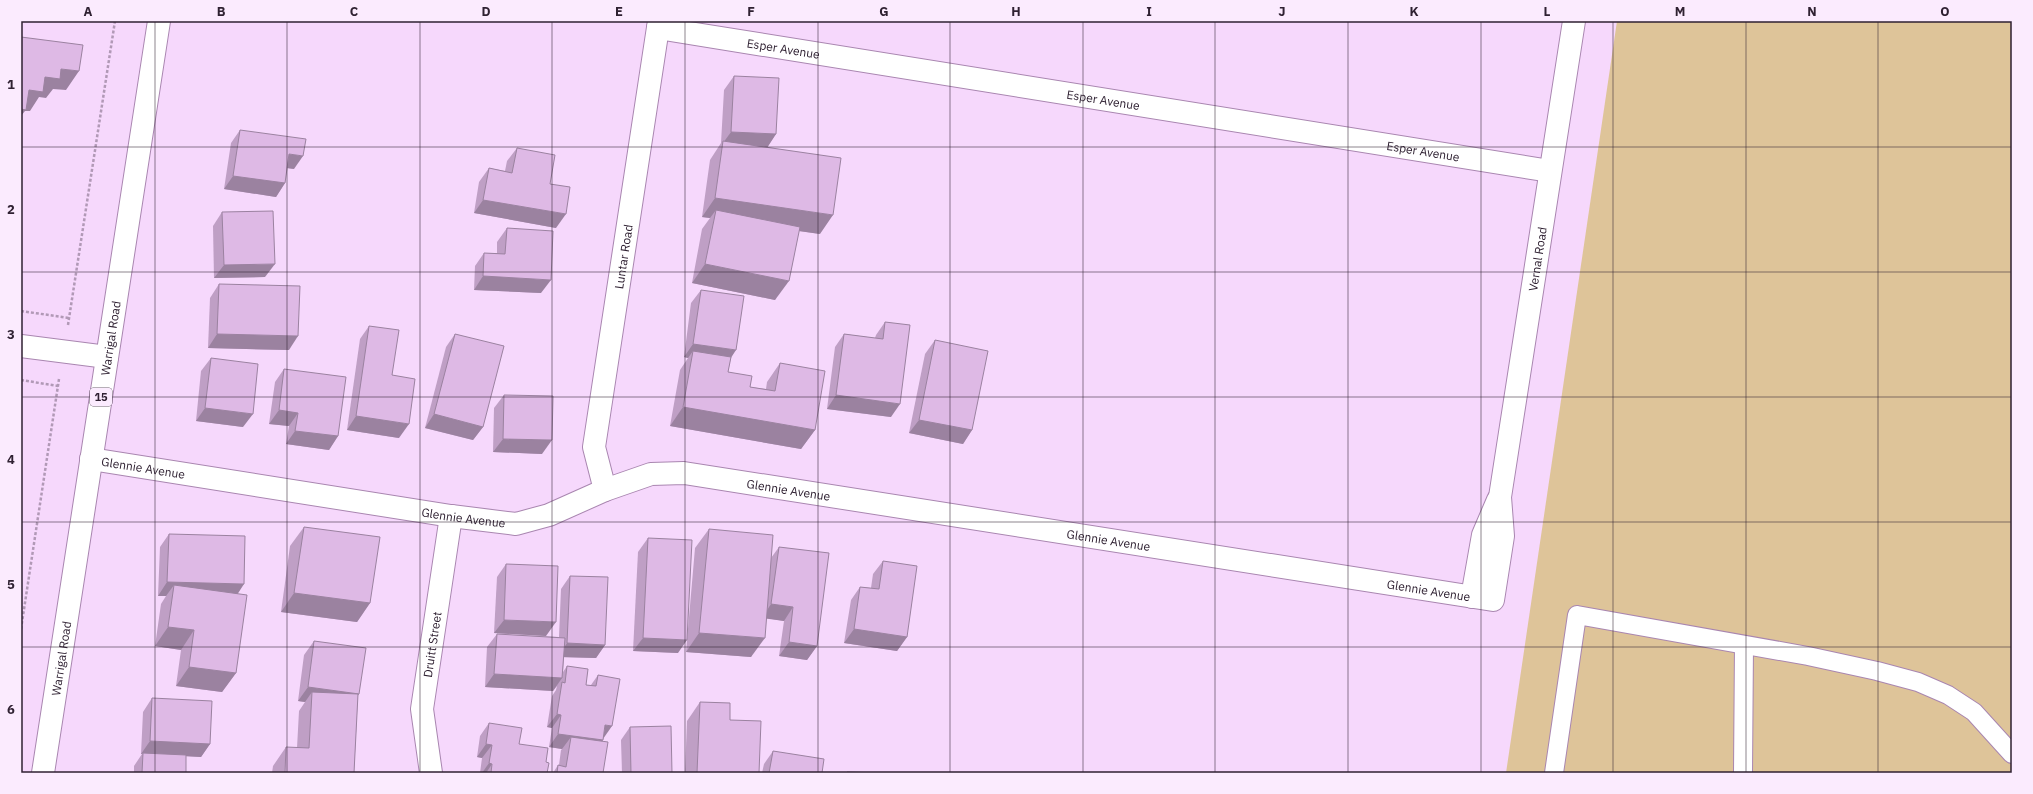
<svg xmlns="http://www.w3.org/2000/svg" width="2033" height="794" font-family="'IBM Plex Sans',sans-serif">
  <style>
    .green { fill: #dec499 }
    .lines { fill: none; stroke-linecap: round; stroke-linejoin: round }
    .lane-casing { stroke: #a986b0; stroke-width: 20 }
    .street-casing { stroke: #a986b0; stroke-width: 24 }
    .highway-casing { stroke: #a986b0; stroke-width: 24 }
    .path { stroke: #b199b6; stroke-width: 2.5; stroke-dasharray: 3 2; stroke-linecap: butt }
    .lane { stroke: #fff; stroke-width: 18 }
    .street { stroke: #fff; stroke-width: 22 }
    .highway { stroke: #fff; stroke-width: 22 }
    .wall { fill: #bf9fc5 }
    .shaded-wall { fill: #9b82a0 }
    .building { fill: #deb9e5; stroke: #9b82a0 }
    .grid { fill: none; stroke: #2f2132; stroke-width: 1; stroke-opacity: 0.55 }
    .labels { text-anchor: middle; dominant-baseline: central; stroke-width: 3.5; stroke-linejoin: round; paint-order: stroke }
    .shield { fill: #fbebfe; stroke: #6c5e6f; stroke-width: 1 }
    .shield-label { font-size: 11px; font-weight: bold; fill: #2f2132 }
    .street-label { font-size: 12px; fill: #2f2132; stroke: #fbebfe }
    .neatline { fill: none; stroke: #2f2132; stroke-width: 1.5 }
    .grid-label { font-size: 13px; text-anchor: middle; font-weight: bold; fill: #2f2132 }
  </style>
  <rect width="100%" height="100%" fill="#f6d8fc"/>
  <polygon class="green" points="1617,21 2012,21 2012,773 1506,773"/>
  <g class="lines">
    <defs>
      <g id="lane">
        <polyline points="1554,773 1577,615 1808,656 1877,671 1918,682 1948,695 1974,712 2012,754"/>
        <polyline points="1743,773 1744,645"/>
      </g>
      <g id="street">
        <path id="s1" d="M658,28L1550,171"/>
        <polyline points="21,346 107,357"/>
        <path id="s2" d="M91,459L451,516L516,524L549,515L605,490L651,474L684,473L1493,600L1503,536L1500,497L1574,21"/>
        <path id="s3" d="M605,490L594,447L659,21"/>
        <polyline points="1472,597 1483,535 1498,500"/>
        <path id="s4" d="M431,773L422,709L451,516"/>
      </g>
      <g id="highway">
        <path id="s5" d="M43,773L159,21"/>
      </g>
    </defs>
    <use href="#lane" class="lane-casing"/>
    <use href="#street" class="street-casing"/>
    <use href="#highway" class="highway-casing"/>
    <g class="path">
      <polyline points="21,311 69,318"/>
      <polyline points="68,325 115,21"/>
      <polyline points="21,380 58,386"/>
      <polyline points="21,629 59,379"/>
    </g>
    <use href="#lane" class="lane"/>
    <use href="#street" class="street"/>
    <use href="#highway" class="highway"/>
  </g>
  <g class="wall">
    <polygon points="734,76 776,134 767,147 820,234 799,231 775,300 692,283 702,229 710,218 702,217 710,160 721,143 724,90"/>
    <polygon points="240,130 294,169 287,168 285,183 276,197 224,189 231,143"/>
    <polygon points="517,148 550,184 556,228 474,213 479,182 489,168 505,171 507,161"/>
    <polygon points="222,212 265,277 214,278 213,226"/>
    <polygon points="507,228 541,293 474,290 475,266 484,253 497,253 497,242"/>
    <polygon points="219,284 289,350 208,348 210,298"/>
    <polygon points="701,290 731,357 728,372 750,387 766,389 767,382 780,363 815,430 801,449 670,426 680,370 688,358 684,357 691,303"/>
    <polygon points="885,322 891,417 827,409 835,347 844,334 875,338 876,335"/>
    <polygon points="369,326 399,438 347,430 360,339"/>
    <polygon points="455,334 483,427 473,440 425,428 446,347"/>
    <polygon points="935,340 972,430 963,444 909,433 925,354"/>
    <polygon points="211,358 243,427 196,421 201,371"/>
    <polygon points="284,369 338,436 329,450 286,444 289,426 269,424 275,382"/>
    <polygon points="504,395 542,454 493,452 494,408"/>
    <polygon points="304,527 370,603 357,622 281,612 290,546"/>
    <polygon points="709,529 771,558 779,547 817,646 807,660 779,656 784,621 766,618 751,657 686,652 695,548"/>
    <polygon points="169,534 238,594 236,673 222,692 176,686 181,650 155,646 161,604 166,596 158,596 160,547"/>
    <polygon points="648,538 678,653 633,651 638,552"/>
    <polygon points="883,561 907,637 897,651 844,643 851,600 860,587 871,588 873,574"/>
    <polygon points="506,564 546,636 494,633 497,577"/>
    <polygon points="570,576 605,645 596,658 564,657 563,672 567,666 586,685 591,685 598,675 603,739 602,742 603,773 553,773 558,765 559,765 561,750 562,749 549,747 552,728 547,727 552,696 556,690 557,686 553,691 485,687 487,647 497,634 559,637 561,589"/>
    <polygon points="314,641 358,696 354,773 272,773 273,766 286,747 297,748 299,711 305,702 298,701 304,655"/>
    <polygon points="152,698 210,744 201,757 186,756 186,773 134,773 134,766 142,754 141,754 143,712"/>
    <polygon points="700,702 730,720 759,773 685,773 687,721"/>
    <polygon points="489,723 546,762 547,773 480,773 482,758 477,757 480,736"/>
    <polygon points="630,727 672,773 622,773 621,740"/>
    <polygon points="773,751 822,773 762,773 764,764"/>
  </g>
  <g class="shaded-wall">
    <polygon points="61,69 79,71 66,90 53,89 46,98 39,97 30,111 25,111 21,116 21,101 29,90 45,77"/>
    <polygon points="731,132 776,134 767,148 723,143"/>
    <polygon points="289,154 303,156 294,169 280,167"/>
    <polygon points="233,176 285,183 276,197 224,189"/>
    <polygon points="715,198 833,215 820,234 714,219 716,210 710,218 702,217"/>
    <polygon points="483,200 566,214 556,228 474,213"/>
    <polygon points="275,264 265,277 214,278 224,265"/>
    <polygon points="705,264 789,281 775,300 692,283"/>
    <polygon points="483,276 551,280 541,293 474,290"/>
    <polygon points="217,334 298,336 289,350 208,348"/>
    <polygon points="693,344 736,350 727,364 693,351 688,358 684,357"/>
    <polygon points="836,395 900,404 891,417 827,409"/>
    <polygon points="683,407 815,430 801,449 670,426"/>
    <polygon points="205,408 253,414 243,427 196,421"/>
    <polygon points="279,410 298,413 289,426 269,424"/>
    <polygon points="434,414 483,427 473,440 425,428"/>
    <polygon points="356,416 409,424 399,438 347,430"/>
    <polygon points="919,420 972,430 963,444 909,433"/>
    <polygon points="295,431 338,436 329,450 286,444"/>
    <polygon points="503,439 552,440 542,454 493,452"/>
    <polygon points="167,582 244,584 235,598 174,585 166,596 158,596"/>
    <polygon points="294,593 370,603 357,622 281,612"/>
    <polygon points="771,604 793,607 784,621 762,618"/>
    <polygon points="504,620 556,622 546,636 494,633"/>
    <polygon points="168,627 194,630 181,650 155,646"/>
    <polygon points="854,629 907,637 897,651 844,643"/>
    <polygon points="699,633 765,638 751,657 686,652"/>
    <polygon points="643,638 687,640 678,653 633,651"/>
    <polygon points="789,642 817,646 807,660 779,656"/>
    <polygon points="567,643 605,645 596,658 558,657"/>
    <polygon points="189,667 236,673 222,692 176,686"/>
    <polygon points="494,674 562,678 553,691 485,687"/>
    <polygon points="308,687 359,694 350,707 312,692 305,702 298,701"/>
    <polygon points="557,714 561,715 552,728 547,727"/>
    <polygon points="605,725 612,726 603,739"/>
    <polygon points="558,734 603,740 593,754 571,737 562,749 549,747"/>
    <polygon points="150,741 210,744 201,757 143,754 143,753 142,754 141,754"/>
    <polygon points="486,744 492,745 482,758 477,757"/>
    <polygon points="489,763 492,764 486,773 482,773"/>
  </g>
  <g class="building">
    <polygon points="21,37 83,45 79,71 61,69 60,79 45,77 43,92 29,90 26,110 21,109"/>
    <polygon points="734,76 779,78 776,134 731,132"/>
    <polygon points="240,130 306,139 303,156 289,154 285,183 233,176"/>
    <polygon points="723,141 841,158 833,215 715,198"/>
    <polygon points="517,148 555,155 550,184 570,187 566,214 483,200 489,168 512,173"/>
    <polygon points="716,210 800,227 789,281 705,264"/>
    <polygon points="273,211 275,264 224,265 222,212"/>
    <polygon points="507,228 553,231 551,280 483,276 484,253 505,254"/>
    <polygon points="219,284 300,286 298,336 217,334"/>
    <polygon points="701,290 744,296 736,350 693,344"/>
    <polygon points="885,322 910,325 900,404 836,395 844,334 883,339"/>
    <polygon points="369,326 399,330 392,375 415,379 409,424 356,416"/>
    <polygon points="455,334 504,346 483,427 434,414"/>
    <polygon points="935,340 988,351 972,430 919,420"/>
    <polygon points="693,351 731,357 728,372 752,376 750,387 775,391 780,363 825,371 815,430 683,407"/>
    <polygon points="211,358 258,364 253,414 205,408"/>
    <polygon points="284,369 346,377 338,436 295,431 298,413 279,410"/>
    <polygon points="504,395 553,396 552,440 503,439"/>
    <polygon points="304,527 380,537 370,603 294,593"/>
    <polygon points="709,529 773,535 765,638 699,633"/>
    <polygon points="169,534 245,536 244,584 167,582"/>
    <polygon points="648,538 692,540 687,640 643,638"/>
    <polygon points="779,547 829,553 817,646 789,642 793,607 771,604"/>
    <polygon points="883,561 917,566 907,637 854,629 860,587 879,589"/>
    <polygon points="506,564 558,566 556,622 504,620"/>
    <polygon points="570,576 608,577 605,645 567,643"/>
    <polygon points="174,585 247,595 236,673 189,667 194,630 168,627"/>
    <polygon points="497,634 565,638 562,678 494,674"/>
    <polygon points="314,641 366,648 359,694 308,687"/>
    <polygon points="567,666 588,669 586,685 596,686 598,675 620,679 612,726 605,725 603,740 558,734 561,715 557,714 562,682 565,683"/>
    <polygon points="312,692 358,694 354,773 285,773 286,747 309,748"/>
    <polygon points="152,698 212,701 210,744 150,741"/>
    <polygon points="700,702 730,703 730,720 761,721 759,773 697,773"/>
    <polygon points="489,723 522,728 519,744 548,748 546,762 549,763 547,773 491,773 492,764 489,763 492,745 486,744"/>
    <polygon points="671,726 672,773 631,773 630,727"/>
    <polygon points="571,737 608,742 603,773 557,773 558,765 566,767"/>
    <polygon points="773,751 824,759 822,773 769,773"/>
    <polygon points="143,753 186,755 186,773 142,773"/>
    <polygon points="847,772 881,773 847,773"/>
  </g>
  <path class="grid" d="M155,21V773M287,21V773M420,21V773M552,21V773M685,21V773M818,21V773M950,21V773M1083,21V773M1215,21V773M1348,21V773M1481,21V773M1613,21V773M1746,21V773M1878,21V773M21,147H2012M21,272H2012M21,397H2012M21,522H2012M21,647H2012"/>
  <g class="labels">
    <rect class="shield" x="90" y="388" width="22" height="18" rx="3"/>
    <g class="shield-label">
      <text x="101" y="397">15</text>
    </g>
    <g class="street-label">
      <text stroke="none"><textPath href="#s1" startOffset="127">Esper Avenue</textPath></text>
      <text stroke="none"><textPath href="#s1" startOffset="451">Esper Avenue</textPath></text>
      <text stroke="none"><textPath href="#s1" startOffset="775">Esper Avenue</textPath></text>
      <text stroke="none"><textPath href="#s3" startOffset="237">Luntar Road</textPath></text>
      <text stroke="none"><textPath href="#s2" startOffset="1771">Vernal Road</textPath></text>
      <text stroke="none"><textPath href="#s5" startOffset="440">Warrigal Road</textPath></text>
      <text stroke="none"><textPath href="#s2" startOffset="53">Glennie Avenue</textPath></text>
      <text stroke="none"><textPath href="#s2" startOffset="713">Glennie Avenue</textPath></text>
      <text stroke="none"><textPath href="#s2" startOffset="377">Glennie Avenue</textPath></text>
      <text stroke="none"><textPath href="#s2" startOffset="1037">Glennie Avenue</textPath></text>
      <text stroke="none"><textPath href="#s2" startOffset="1361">Glennie Avenue</textPath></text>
      <text stroke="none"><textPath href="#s4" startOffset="130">Druitt Street</textPath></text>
      <text stroke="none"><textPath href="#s5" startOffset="116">Warrigal Road</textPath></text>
    </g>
  </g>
  <rect width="2033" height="794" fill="none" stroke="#fbebfe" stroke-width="44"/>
  <rect x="22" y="22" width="1989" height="750" class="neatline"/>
  <g class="grid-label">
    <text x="88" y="16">A</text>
    <text x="221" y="16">B</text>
    <text x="354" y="16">C</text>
    <text x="486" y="16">D</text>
    <text x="619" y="16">E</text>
    <text x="751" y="16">F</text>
    <text x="884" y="16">G</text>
    <text x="1016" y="16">H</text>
    <text x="1149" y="16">I</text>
    <text x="1282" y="16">J</text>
    <text x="1414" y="16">K</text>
    <text x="1547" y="16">L</text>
    <text x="1680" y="16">M</text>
    <text x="1812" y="16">N</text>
    <text x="1945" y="16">O</text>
    <text x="11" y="89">1</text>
    <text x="11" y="214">2</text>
    <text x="11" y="339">3</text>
    <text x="11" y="464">4</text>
    <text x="11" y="589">5</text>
    <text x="11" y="714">6</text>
  </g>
</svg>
